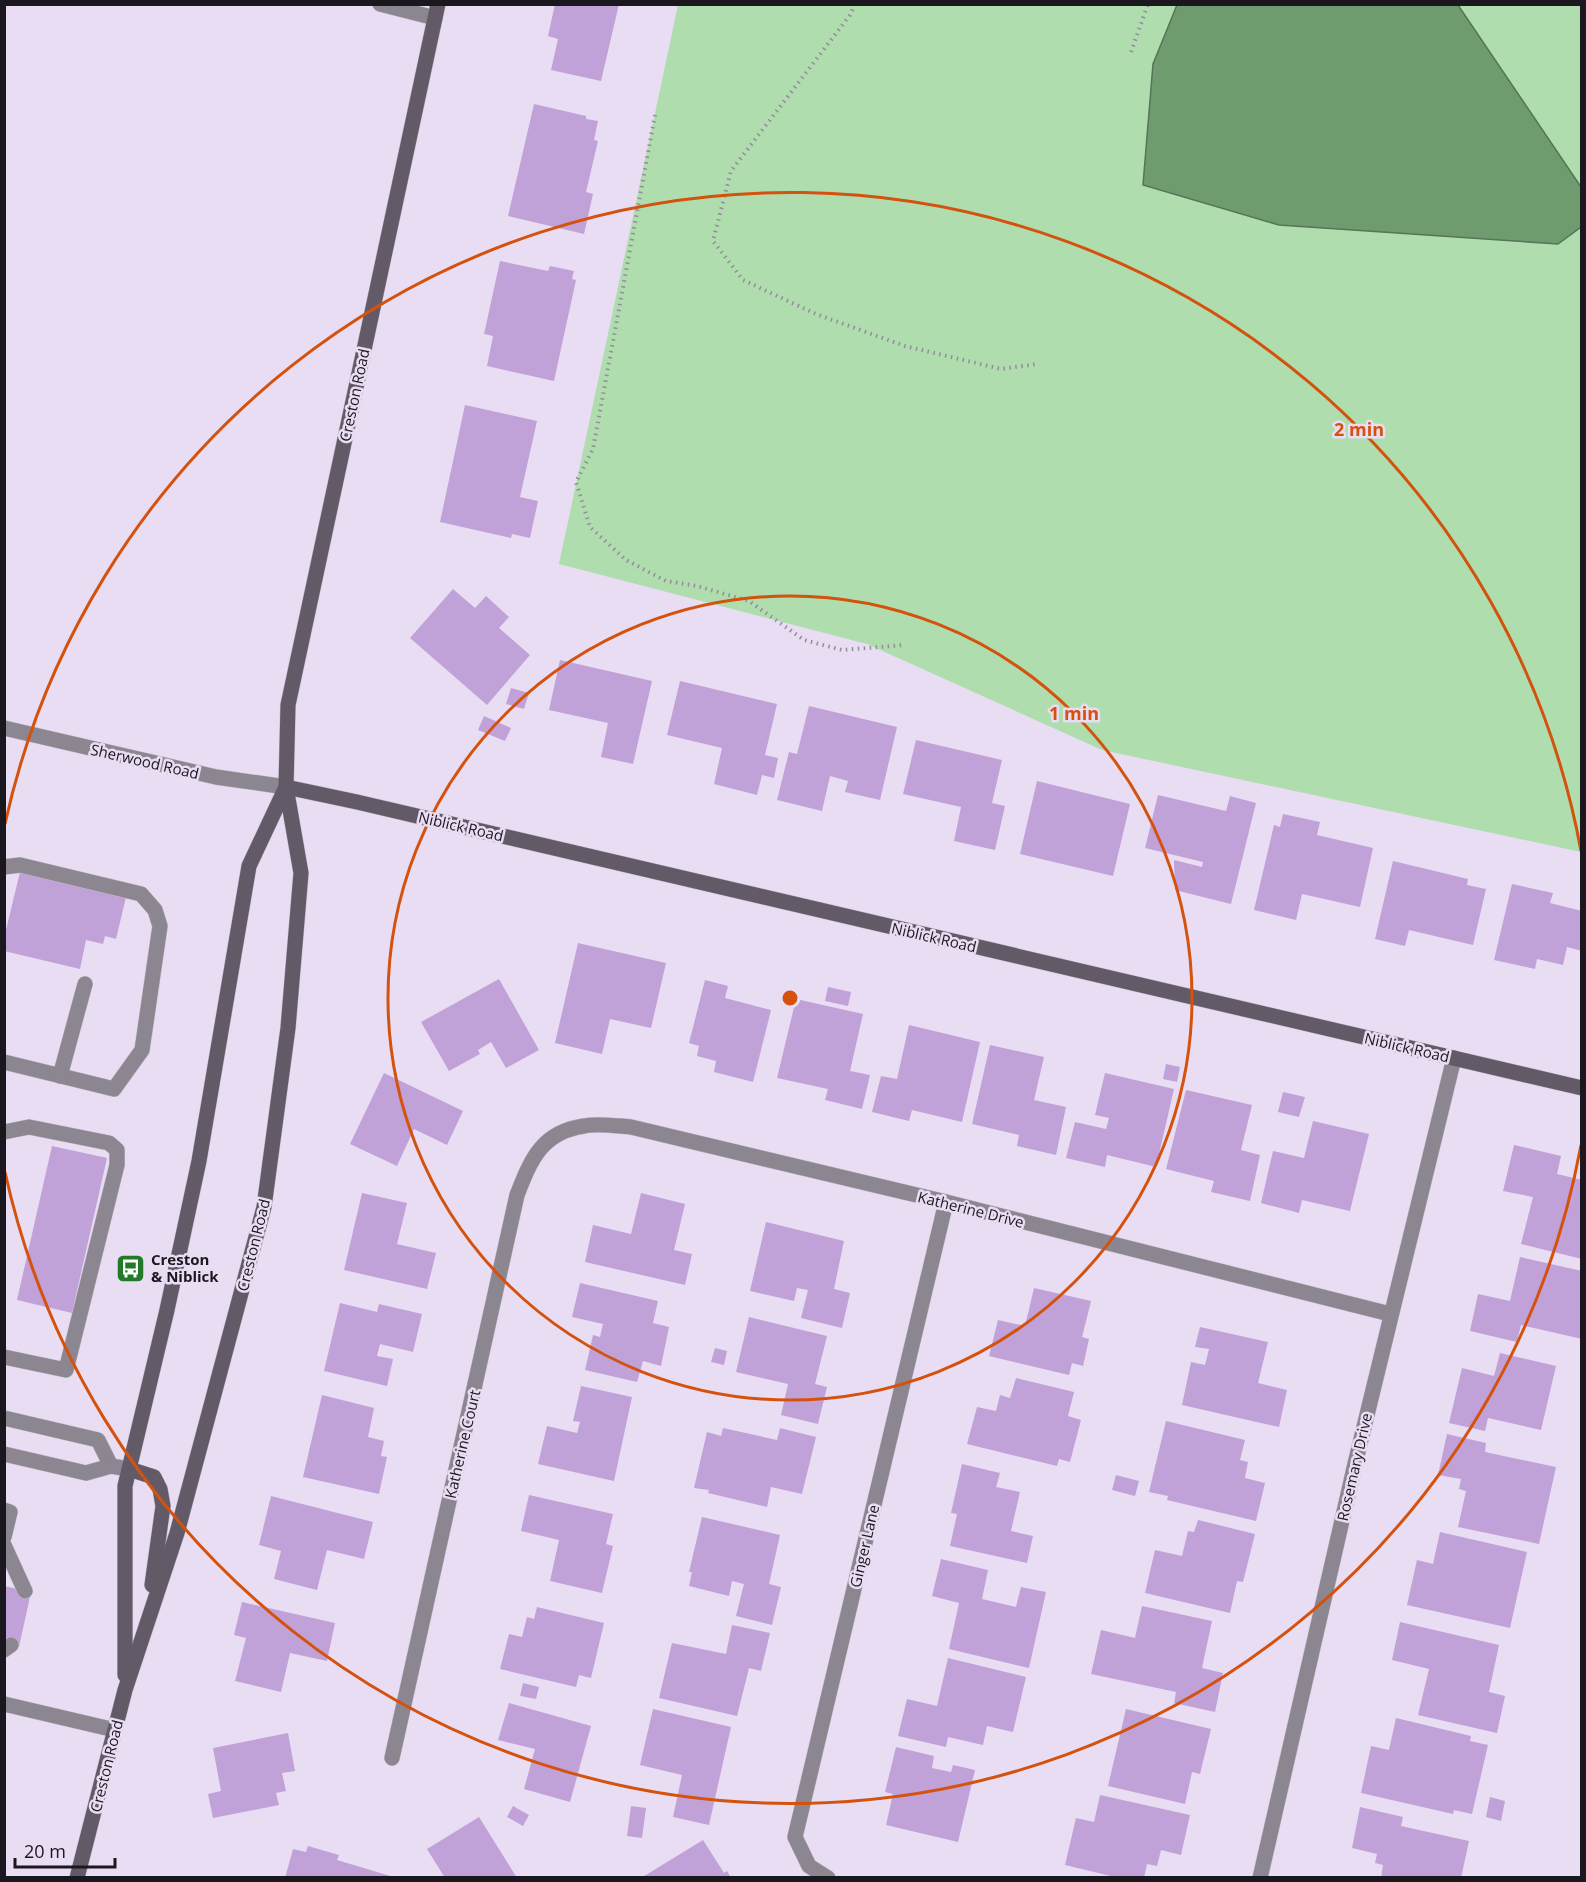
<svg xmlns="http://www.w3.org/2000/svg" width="1586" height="1882" font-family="'Open Sans',sans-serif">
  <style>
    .green { fill: #afddae }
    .water { fill: #6f9c6f; stroke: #567457; stroke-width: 1.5 }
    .building { fill: #c1a2d8 }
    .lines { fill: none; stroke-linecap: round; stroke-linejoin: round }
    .service-casing { stroke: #c4b9cd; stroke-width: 16 }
    .minor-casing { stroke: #c4b9cd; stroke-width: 16 }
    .tertiary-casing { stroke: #c4b9cd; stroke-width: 16 }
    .secondary-casing { stroke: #c4b9cd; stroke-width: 16 }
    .path { stroke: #958c9c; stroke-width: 4; stroke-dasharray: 1.5 4.5; stroke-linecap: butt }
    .service { stroke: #8b868f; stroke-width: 15 }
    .minor { stroke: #8b868f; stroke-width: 15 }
    .tertiary { stroke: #8b868f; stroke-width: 15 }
    .secondary { stroke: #625b67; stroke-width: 15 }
    .ring { fill: none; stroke: #d4520e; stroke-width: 3 }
    .labels { text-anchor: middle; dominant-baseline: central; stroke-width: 5; stroke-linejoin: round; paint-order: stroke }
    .street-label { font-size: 15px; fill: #1b171e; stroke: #e9ddf3 }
    .poi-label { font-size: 15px; font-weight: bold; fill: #1b171e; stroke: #e9ddf3; text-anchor: start }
    .centre { fill: #d4520e; stroke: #e9ddf3; stroke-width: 3 }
    .ring-label { font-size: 18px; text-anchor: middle; font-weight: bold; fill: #d4520e; stroke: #e9ddf3; stroke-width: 5; stroke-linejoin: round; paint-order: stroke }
  </style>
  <rect width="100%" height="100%" fill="#e9ddf3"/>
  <polygon class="green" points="678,5 1581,5 1581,852 1102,750 867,644 559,564"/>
  <polygon class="water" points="1177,5 1458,5 1581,187 1581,227 1558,244 1279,225 1143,185 1153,64"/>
  <g class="building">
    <polygon points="555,4 619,4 601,81 551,70 558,39 548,36"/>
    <polygon points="534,104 586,116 586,119 598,121 594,140 598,141 586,192 593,194 584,234 508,216"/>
    <polygon points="500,261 548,271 550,266 574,271 572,279 576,280 554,381 487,366 493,336 484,334"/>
    <polygon points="465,405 537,421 520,497 538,501 530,538 512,534 511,538 440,522"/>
    <polygon points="453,589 475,608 486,596 509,617 499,628 530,655 487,705 410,638"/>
    <polygon points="560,660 652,681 633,764 601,757 608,723 549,710"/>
    <polygon points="680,681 777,704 765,755 778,758 774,778 762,775 757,795 714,784 722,748 667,735"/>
    <polygon points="511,688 529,693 524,709 506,704"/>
    <polygon points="809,706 897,727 880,800 845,792 848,781 830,776 822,811 777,800 789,752 797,754"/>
    <polygon points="484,716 511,728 505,741 478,730"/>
    <polygon points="916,740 1002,760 992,803 1005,806 995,850 954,841 961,807 903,794"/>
    <polygon points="1037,781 1130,804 1113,876 1020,854"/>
    <polygon points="1158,795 1226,811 1230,796 1256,803 1231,904 1175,890 1174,860 1202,867 1203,862 1145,848"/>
    <polygon points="1283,814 1320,822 1317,835 1373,848 1360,907 1302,894 1296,920 1254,910 1274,825 1280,827"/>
    <polygon points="1393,861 1468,879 1467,885 1486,889 1473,945 1409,930 1405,946 1375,939"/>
    <polygon points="20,872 126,897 116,939 105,936 103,944 86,940 80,969 4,951 4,938"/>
    <polygon points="1512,884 1553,893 1550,903 1582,911 1582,951 1567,947 1563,965 1537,959 1535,969 1494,960"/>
    <polygon points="578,943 666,963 651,1028 610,1019 602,1054 555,1043"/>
    <polygon points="499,979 539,1050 506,1068 491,1042 478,1050 480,1054 449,1071 421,1022"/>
    <polygon points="705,980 728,986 725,998 771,1010 753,1082 714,1072 716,1061 697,1056 699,1046 689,1043"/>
    <polygon points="828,987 851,992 848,1006 825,1001"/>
    <polygon points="796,999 863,1014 850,1071 870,1075 862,1109 825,1100 828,1089 777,1078"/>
    <polygon points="909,1025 980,1042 962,1122 912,1110 909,1121 872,1112 881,1076 897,1079"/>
    <polygon points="990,1045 1044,1057 1034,1100 1066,1107 1056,1155 1017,1146 1019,1135 972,1124"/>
    <polygon points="1166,1064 1180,1067 1177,1082 1163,1079"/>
    <polygon points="384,1073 463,1111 447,1145 414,1129 397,1166 350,1144"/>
    <polygon points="1105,1073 1174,1089 1156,1167 1107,1155 1105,1167 1066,1158 1075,1122 1106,1129 1109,1118 1095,1115"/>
    <polygon points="1186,1090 1252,1105 1241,1150 1260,1155 1250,1201 1211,1192 1214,1181 1166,1169"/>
    <polygon points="1283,1092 1305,1097 1299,1117 1278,1112"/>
    <polygon points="1313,1121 1369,1134 1350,1211 1302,1200 1299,1213 1261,1203 1273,1151 1304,1158"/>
    <polygon points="1514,1145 1561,1156 1557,1174 1582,1180 1582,1259 1521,1244 1533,1197 1503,1191"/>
    <polygon points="52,1146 107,1158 72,1313 17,1300"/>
    <polygon points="362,1193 407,1203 397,1244 436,1253 427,1289 344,1270"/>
    <polygon points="641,1193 685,1204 674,1250 692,1254 685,1285 585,1262 593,1225 631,1234"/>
    <polygon points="766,1222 844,1241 834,1289 850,1293 842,1328 801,1318 808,1290 797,1288 794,1301 750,1291"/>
    <polygon points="1520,1257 1582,1271 1582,1339 1521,1325 1517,1342 1470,1331 1478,1294 1510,1301"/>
    <polygon points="580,1283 658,1301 653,1323 669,1327 661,1366 643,1361 637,1382 585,1370 593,1335 600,1337 603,1324 572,1317"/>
    <polygon points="1034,1288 1091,1301 1082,1337 1089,1339 1083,1366 1072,1363 1069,1375 989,1356 998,1320 1025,1326"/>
    <polygon points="340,1303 377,1312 379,1304 422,1314 413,1352 380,1344 377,1356 393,1359 387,1386 324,1371"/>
    <polygon points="749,1317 827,1336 815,1384 827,1387 818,1424 781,1415 788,1384 736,1372"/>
    <polygon points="1200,1327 1268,1342 1258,1383 1287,1390 1279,1427 1182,1405 1191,1362 1205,1365 1209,1349 1195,1347"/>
    <polygon points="715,1348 727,1351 724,1365 711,1362"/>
    <polygon points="1500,1353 1556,1366 1541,1430 1488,1418 1485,1431 1449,1423 1462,1368 1494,1376"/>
    <polygon points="1016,1378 1074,1392 1068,1416 1081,1420 1070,1462 1059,1459 1057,1466 967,1444 977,1407 996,1411 1000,1395 1010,1398"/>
    <polygon points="581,1386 632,1397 614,1481 538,1464 547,1426 577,1433 580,1422 573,1421"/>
    <polygon points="322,1395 374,1408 368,1437 384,1441 381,1456 387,1457 379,1494 303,1477"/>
    <polygon points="1166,1421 1245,1440 1240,1460 1248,1462 1245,1478 1265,1483 1256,1521 1167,1500 1168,1496 1149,1492"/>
    <polygon points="723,1428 777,1440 780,1428 816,1437 802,1494 771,1487 767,1507 708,1493 709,1490 694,1488 707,1432 721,1436"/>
    <polygon points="1447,1434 1486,1443 1485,1452 1556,1467 1539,1544 1458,1527 1466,1491 1459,1489 1461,1479 1438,1475"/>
    <polygon points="962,1464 1000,1473 996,1487 1020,1492 1011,1531 1033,1536 1027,1563 950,1546 957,1514 951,1513"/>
    <polygon points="1116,1475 1139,1481 1135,1496 1112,1490"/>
    <polygon points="529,1495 613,1514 606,1544 613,1546 602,1593 550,1581 559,1540 521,1531"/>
    <polygon points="271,1496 373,1522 364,1559 327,1550 317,1590 274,1579 281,1551 259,1545"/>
    <polygon points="702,1517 780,1535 769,1584 781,1587 772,1625 736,1616 744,1584 732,1581 729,1596 689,1586 692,1572 689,1572"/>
    <polygon points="1198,1520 1255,1534 1243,1582 1237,1581 1230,1613 1145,1593 1155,1550 1182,1556 1188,1531 1194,1532"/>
    <polygon points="1440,1532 1527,1552 1510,1628 1407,1605 1417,1560 1433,1564"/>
    <polygon points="941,1559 988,1570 982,1599 1016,1607 1021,1587 1046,1592 1029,1668 949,1649 959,1603 932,1596"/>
    <polygon points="4,1586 31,1592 19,1647 4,1644"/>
    <polygon points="242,1602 335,1623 327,1661 290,1653 281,1692 235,1681 246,1638 234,1635"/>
    <polygon points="1142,1606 1212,1621 1202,1668 1223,1673 1215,1712 1174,1703 1176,1692 1091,1674 1101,1630 1135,1638"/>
    <polygon points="537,1607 604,1623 591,1678 579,1675 576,1687 500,1669 509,1634 522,1637 527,1617 534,1619"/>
    <polygon points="1400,1622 1499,1645 1489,1692 1505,1696 1497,1733 1418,1715 1429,1669 1392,1660"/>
    <polygon points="732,1625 770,1633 761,1671 749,1668 737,1716 659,1698 672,1643 726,1654"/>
    <polygon points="948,1658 1026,1677 1013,1732 987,1726 983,1745 948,1737 946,1747 898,1736 907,1699 937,1706"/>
    <polygon points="523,1683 539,1687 536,1699 520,1696"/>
    <polygon points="509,1703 591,1726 570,1802 524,1789 535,1749 498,1740"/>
    <polygon points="653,1709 731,1727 709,1825 673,1817 682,1775 640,1765"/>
    <polygon points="1126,1709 1211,1729 1200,1774 1192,1772 1185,1804 1108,1786"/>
    <polygon points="1396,1718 1471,1736 1470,1741 1488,1745 1472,1814 1454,1810 1453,1814 1361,1793 1371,1746 1389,1750"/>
    <polygon points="288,1733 295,1771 282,1773 286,1791 276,1793 279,1805 213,1818 208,1794 221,1791 213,1748"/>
    <polygon points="896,1747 934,1756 932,1768 951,1772 953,1765 975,1770 958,1842 886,1825 893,1794 885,1792"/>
    <polygon points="1100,1795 1190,1815 1181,1855 1161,1850 1157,1866 1147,1864 1144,1878 1119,1878 1065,1865 1076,1818 1094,1822"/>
    <polygon points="1490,1797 1505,1801 1501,1821 1486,1817"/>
    <polygon points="513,1806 529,1815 523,1826 507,1817"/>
    <polygon points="631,1806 646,1808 642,1838 627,1836"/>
    <polygon points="1360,1807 1403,1817 1401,1826 1469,1841 1461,1878 1381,1878 1383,1865 1375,1863 1377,1854 1352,1848"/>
    <polygon points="479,1817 517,1878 445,1878 427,1849"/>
    <polygon points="703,1840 724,1873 727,1871 731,1878 641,1878"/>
    <polygon points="308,1846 339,1855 337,1860 397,1878 285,1878 293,1849 306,1852"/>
  </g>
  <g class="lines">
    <defs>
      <g id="service">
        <polyline points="4,867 20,865 141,894 155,910 160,926 142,1050 114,1089 4,1062"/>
        <polyline points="60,1076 85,984"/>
        <polyline points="4,1132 29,1127 109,1143 117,1150 117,1165 66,1370 4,1357"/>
        <polyline points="4,1418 98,1440 111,1466"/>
        <polyline points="4,1454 86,1473 111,1466 129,1469"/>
        <polyline points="4,1510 10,1512 4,1537"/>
        <polyline points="4,1545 25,1591"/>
        <polyline points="4,1650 11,1645"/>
        <polyline points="4,1704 115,1730"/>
      </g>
      <g id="minor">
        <polyline points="380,4 435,18"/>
        <path d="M392,1758L517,1195C531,1159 542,1132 584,1126C598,1123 616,1126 631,1127L946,1202L1390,1314"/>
        <polyline points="828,1878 809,1866 795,1837 946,1202"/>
        <polyline points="1260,1878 1355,1464 1454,1058"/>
      </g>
      <polyline id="tertiary" points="4,728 216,777 286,787"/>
      <g id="secondary">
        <polyline points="286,787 357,802 1582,1088"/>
        <polyline points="129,1469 154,1477 160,1489 163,1506 152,1585"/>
        <polyline points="125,1675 125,1486 167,1310 199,1161 249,866 286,787"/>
        <polyline points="77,1878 125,1690 177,1533 264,1207 288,1028 301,873 286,787 288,705 438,4"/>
      </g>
    </defs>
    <use href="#service" class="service-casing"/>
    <use href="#minor" class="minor-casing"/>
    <use href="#tertiary" class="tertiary-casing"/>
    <use href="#secondary" class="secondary-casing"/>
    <g class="path">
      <polyline points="855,4 850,15 731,171 713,241 743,280 816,314 905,346 1001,369 1037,364"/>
      <polyline points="1131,52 1148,4"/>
      <polyline points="655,115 593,449 576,482 590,527 626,560 666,581 697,586 749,601 804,640 842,650 904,645"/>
    </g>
    <use href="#service" class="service"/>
    <use href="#minor" class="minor"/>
    <use href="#tertiary" class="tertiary"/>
    <use href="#secondary" class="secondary"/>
  </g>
  <g class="ring">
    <circle cx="790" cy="998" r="402"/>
    <path d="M1581 1145A804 804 0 0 1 5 1172M5 824A804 804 0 0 1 1581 851"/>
  </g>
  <defs>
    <symbol id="bus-square" viewBox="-11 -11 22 22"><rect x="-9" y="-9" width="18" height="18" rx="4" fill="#227a29" stroke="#e9ddf3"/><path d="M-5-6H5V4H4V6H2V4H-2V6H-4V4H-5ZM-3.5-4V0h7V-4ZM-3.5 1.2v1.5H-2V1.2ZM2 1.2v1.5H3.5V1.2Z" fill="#fff"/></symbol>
  </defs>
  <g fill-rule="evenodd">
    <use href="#bus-square" x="114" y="1252" width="33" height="33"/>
  </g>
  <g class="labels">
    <g class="street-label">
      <text transform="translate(354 395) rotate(-78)">Creston Road</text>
      <text transform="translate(145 761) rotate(13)">Sherwood Road</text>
      <text transform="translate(461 826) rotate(13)">Niblick Road</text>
      <text transform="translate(934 937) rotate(13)">Niblick Road</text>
      <text transform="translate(1407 1047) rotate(13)">Niblick Road</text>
      <text transform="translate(971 1209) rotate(14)">Katherine Drive</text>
      <text transform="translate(253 1245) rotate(-76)">Creston Road</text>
      <text transform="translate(462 1444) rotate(-77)">Katherine Court</text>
      <text transform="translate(1354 1467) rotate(-77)">Rosemary Drive</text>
      <text transform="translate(864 1546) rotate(-77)">Ginger Lane</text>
      <text transform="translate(106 1766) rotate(-76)">Creston Road</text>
    </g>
    <g class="poi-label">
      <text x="151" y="1259">Creston<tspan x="151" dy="17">&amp; Niblick</tspan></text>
    </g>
  </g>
  <circle cx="790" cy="998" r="9" class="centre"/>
  <g class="ring-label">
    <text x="1359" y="436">2 min</text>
    <text x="1074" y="720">1 min</text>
  </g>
  <rect width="1586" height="1882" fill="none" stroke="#1b171e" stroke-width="12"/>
  <path d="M15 1858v9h100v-9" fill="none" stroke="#1b171e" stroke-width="3"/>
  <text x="24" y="1858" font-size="18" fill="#1b171e" stroke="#e9ddf3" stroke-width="4.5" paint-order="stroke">20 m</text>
</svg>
